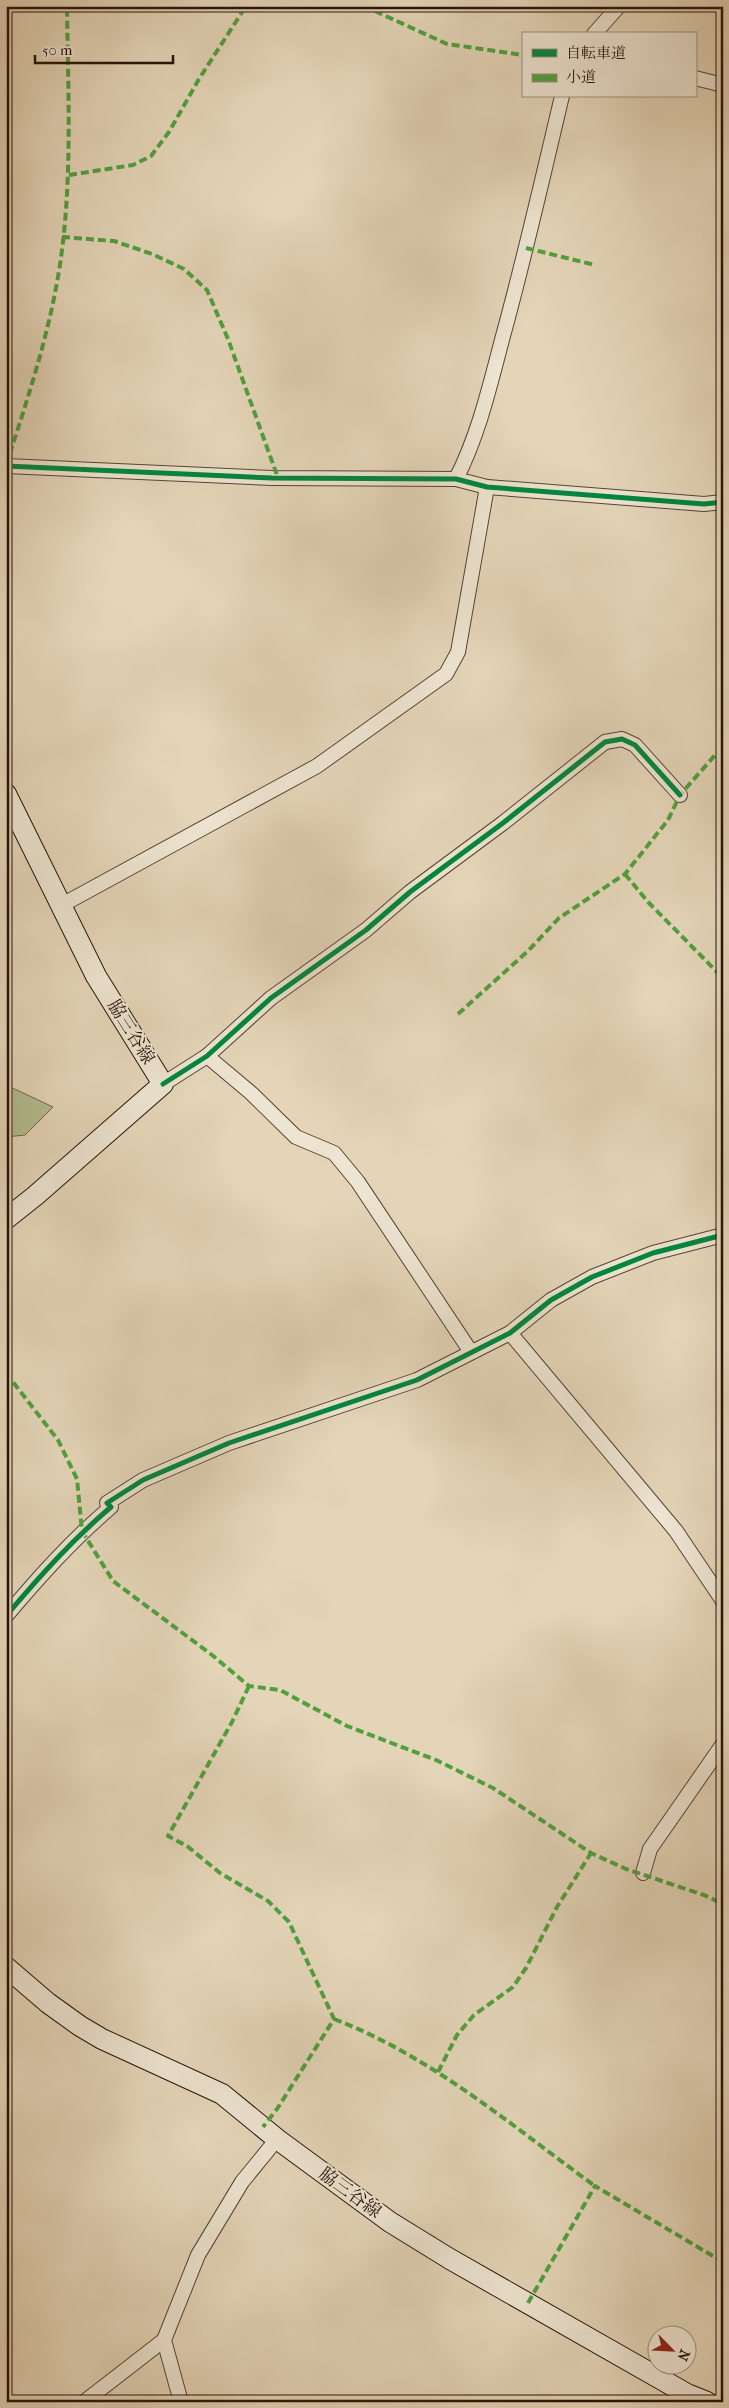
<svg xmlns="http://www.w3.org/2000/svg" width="729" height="2408" font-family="'IM FELL French Canon','Noto Serif JP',serif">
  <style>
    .green { fill: #b3bd90; stroke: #6d684c }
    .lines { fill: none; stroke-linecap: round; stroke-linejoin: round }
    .minor-casing { stroke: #564435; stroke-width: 16 }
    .secondary-casing { stroke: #271309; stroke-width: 22 }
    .minor { stroke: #ede4d1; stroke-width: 14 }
    .secondary { stroke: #ede4d1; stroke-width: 20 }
    .quiet { stroke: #51a03e; stroke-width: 4; stroke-dasharray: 8 4; stroke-linecap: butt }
    .cycleway-casing { stroke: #ede4d1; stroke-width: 8 }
    .cycleway { stroke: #00873e; stroke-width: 5 }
    .labels { text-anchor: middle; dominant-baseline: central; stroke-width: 4; stroke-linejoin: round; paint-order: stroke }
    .street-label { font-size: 18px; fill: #271309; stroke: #ede4d1 }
  </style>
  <rect width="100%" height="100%" fill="#e4d5b8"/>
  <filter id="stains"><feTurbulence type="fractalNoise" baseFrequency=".004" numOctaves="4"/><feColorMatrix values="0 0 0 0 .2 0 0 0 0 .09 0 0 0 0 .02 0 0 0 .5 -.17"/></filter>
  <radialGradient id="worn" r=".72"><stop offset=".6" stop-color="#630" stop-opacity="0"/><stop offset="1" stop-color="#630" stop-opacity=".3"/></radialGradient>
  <polygon class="green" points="6,1085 53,1107 25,1135 6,1137"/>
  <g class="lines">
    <defs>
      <g id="minor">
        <polyline points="594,34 619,6"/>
        <polyline points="695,78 723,85"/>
        <polyline points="6,466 272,478 456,479 487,487 704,504 723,502"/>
        <path d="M456,479C479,434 490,385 503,336C525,256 543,176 562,96"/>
        <polyline points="60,906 317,766 446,674 458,652 487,487"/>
        <polyline points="207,1056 251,1093 296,1137 334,1153 358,1182 471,1352"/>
        <polyline points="163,1084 207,1056 271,998 366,930 410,892 503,823 605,742 622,739 635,745 680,795"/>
        <polyline points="510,1333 676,1531 723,1601"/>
        <path d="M6,1616C39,1577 72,1540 111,1507L107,1503L143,1480L229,1443L417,1380L510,1333L551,1300L592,1277L653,1253L723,1235"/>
        <polyline points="643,1873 650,1849 723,1744"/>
        <polyline points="84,2402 164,2340"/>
        <polyline points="181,2402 164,2340 198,2255 242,2182 277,2139"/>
      </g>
      <g id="secondary">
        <polyline points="6,794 96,976 163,1084 35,1196 6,1219"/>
        <polyline points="6,1967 48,2003 80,2026 102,2039 222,2094 277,2139 390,2222 450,2259 687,2394 707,2402"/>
      </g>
    </defs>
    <use href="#minor" class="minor-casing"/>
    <use href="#secondary" class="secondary-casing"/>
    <use href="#minor" class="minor"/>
    <use href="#secondary" class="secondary"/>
    <g class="quiet">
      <polyline points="364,6 447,44 523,55"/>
      <polyline points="69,175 133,165 151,156 169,132 199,79 246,6"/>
      <polyline points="62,237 114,241 152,254 184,269 207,290 228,339 278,478"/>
      <polyline points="526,248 595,265"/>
      <path d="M6,465C27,401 48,338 59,271C73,184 68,94 67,6"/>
      <polyline points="625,874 648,902 723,978"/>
      <polyline points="458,1014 528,951 559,918 625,874 668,820 680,795 723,746"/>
      <polyline points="6,1373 58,1440 77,1479 82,1531 113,1581 212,1655 249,1686 280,1690 347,1726 436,1760 493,1788 591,1853 626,1869 704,1895 723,1904"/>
      <polyline points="249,1686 232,1722 168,1836 187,1846 220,1873 268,1901 289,1922 334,2019 277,2109 263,2127"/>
      <path d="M334,2019C431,2056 512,2126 595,2186"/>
      <polyline points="438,2072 457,2035 474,2015 513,1987 526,1968 557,1907 591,1853"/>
      <polyline points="528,2303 595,2186 723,2262"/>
    </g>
    <defs>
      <g id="cycleway">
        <polyline points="6,466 272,478 456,479 487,487 704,504 723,502"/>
        <polyline points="163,1084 207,1056 271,998 366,930 410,892 503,823 605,742 622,739 635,745 680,795"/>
        <path d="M6,1616C39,1577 72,1540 111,1507L107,1503L143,1480L229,1443L417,1380L510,1333L551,1300L592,1277L653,1253L723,1235"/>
      </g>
    </defs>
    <use href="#cycleway" class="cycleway-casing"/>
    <use href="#cycleway" class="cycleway"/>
  </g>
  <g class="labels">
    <g class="street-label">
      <text transform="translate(131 1032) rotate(58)">脇三谷線</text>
      <text transform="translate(350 2193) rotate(36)">脇三谷線</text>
    </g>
  </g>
  <rect width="729" height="2408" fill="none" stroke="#e4d5b8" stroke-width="25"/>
  <rect x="8" y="8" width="714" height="2393" fill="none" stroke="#271309" stroke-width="2.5"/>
  <rect x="12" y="12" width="704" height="2383" fill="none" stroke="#271309"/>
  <rect x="522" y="32" width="175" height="65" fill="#ede4d1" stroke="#9e9081"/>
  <rect x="532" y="49" width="25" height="8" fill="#00873e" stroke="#9e9081"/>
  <text x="566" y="58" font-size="15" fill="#271309">自転車道</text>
  <rect x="532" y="74" width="25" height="8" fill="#51a03e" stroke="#9e9081"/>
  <text x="566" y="82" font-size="15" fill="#271309">小道</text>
  <g transform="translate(672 2350) rotate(114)"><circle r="24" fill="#ede4d1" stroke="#9e9081"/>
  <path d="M0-4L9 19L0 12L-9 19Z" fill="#8f2418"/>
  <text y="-8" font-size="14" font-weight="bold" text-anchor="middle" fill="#271309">N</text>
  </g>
  <path d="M35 55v8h138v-8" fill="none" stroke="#271309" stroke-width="2.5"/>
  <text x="42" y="55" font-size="15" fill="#271309" stroke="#ede4d1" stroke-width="4" paint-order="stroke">50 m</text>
  <rect width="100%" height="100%" filter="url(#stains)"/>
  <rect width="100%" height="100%" fill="url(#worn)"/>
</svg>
